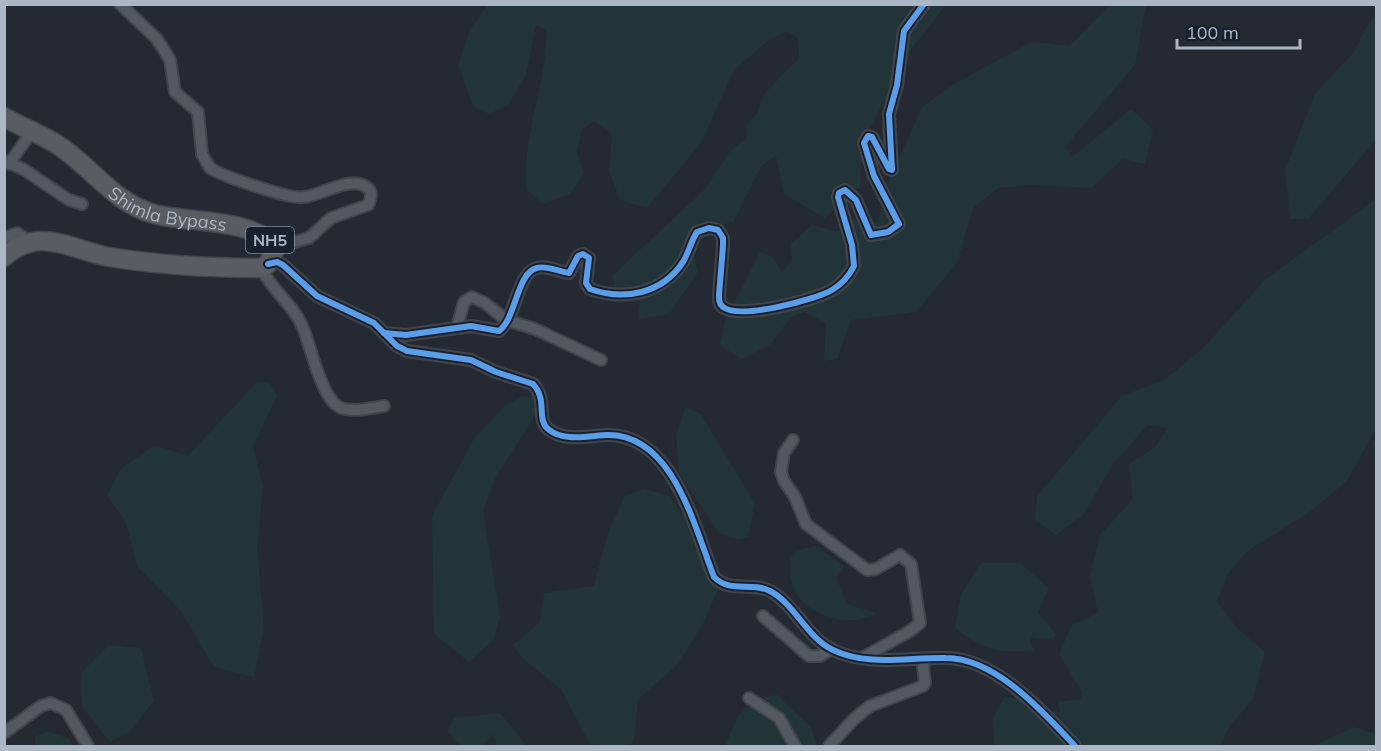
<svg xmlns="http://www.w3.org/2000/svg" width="1381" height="751" font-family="Mulish,sans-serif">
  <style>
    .green { fill: #223438 }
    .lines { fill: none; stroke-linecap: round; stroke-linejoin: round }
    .street-casing { stroke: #41454b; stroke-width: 14 }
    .highway-casing { stroke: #41464e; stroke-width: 21 }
    .street { stroke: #545961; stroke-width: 10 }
    .highway { stroke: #595c60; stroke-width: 18 }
    .cycleway-casing { stroke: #18202d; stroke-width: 10 }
    .cycleway { stroke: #5a9eea; stroke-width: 6 }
    .labels { text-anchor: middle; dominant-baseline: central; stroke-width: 6; stroke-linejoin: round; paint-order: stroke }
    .shield { fill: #18202d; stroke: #808997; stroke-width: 1.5 }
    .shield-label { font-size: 16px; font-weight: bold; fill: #acb6c5 }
    .street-label { font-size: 18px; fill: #acb6c5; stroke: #18202d }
  </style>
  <rect width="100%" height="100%" fill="#252a32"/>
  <g class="green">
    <path d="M487,5H946L909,52L862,143L860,187L825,218L784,194L776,156L761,166L734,221L690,238L698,272L669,314L638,319L640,300L616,291L612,276L705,189L730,151L747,138L746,125L756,115L765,93L799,58L798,38L786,31L768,41L734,70L701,143L647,208L620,200L609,171L612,134L594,121L582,129L577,153L584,173L570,194L543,204L527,190C521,136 548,84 546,30L536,25L526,75L508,105L489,114L473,106L458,65L469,33Z"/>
    <polygon points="1110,5 1146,5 1135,65 1065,147 1072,157 1131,109 1153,129 1145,164 1123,159 1091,188 1031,185 998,188 973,208 957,263 916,312 851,320 837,359 824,361 826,323 804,312 791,317 770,345 741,359 720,345 725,320 760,252 773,257 782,272 792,261 791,244 812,225 838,232 854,220 877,223 890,179 922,107 949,87 1031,42 1070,46"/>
    <polygon points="1376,15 1376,139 1308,219 1291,219 1285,171 1315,94 1354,52 1368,24"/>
    <polygon points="1376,199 1376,428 1347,481 1307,514 1250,549 1229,572 1217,601 1237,628 1265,652 1253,699 1229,727 1220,746 994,746 993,717 1005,697 1030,700 1060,713 1058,702 1081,699 1082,692 1059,654 1072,625 1098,613 1090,576 1100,535 1133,499 1129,464 1154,448 1168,428 1148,425 1113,464 1083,515 1056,535 1035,520 1037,496 1122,396 1164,380 1201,350 1266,279"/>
    <polygon points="257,382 268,382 277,396 253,446 263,488 257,547 264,628 254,677 214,667 181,611 137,566 126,523 107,495 120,470 154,445 188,456"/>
    <polygon points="523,396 533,398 537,413 496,476 483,511 500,617 493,640 469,662 434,634 432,516 475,437 506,405"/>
    <polygon points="685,408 700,413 755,504 748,537 738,540 718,532 679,473 676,436"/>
    <polygon points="644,489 670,496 723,578 703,624 676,666 638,699 634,740 629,746 597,746 590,744 561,689 523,659 513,645 540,622 544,593 594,586 607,536 624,497"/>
    <path d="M816,546L844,566L836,578L847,604L876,613C852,630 800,615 792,583C790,576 791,567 790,559L798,550Z"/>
    <path d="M981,563H1020L1049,588L1038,612L1056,634L1053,640L1029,637L1034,650C1002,655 979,649 955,628L961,594Z"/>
    <polygon points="109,645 141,648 154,701 129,732 110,742 82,707 81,673"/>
    <path d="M777,695L811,727L817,746L726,745C738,714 742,700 777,695Z"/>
    <path d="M500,713L527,746H497L494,734L481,746C461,747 460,747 448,731L454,718Z"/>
    <polygon points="1354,727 1376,734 1376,746 1313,746"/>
    <polygon points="48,731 69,739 74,746 35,746 35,737"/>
  </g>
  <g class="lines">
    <defs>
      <g id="street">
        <path d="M120,4L157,39L170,60L175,92L198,112L202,154L210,168C222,176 291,200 304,197C321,195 347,178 363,185C373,189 372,197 368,205L331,218L309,238L276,247"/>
        <polyline points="4,161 23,169 69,200 82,204"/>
        <polyline points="9,164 31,133"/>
        <polyline points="4,238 17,233 24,238 25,244"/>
        <path d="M268,264L277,262L283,265L317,296L374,323L397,346L407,351L471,360L496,372L533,384C548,400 536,418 548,429C563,442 588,436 606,435C673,433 694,526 714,577C731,594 750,581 770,591C795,604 807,638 833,650C868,667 909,657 946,658C996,658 1044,713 1075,746"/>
        <path d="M261,268C272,291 295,306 303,328C311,347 321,397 339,407C351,413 371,408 384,406"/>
        <polyline points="457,327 464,302 472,297 485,303 506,320 535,329 601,360"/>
        <path d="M384,333L406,335L471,326L499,331C516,319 517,272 537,268C546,265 560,272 569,273L578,256L583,254L589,258L586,283L590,289C624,301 662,294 683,262C689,252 691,241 697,232L709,228L718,230L723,238V246L719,295C719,300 719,304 723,307C739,320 815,300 832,290C842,284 849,276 854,266L852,245L838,197L839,193L845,190L856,200L871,235L888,232L899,224L874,176L864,143L868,136L872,137L889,169L892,170L889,114L897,85L904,31L924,4"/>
        <polyline points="793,440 784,453 781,472 784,481 795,497 806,524 867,570 876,569 900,555 911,564 920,623 910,631 862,658"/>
        <polyline points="763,616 809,656 820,656 832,649"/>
        <polyline points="749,698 779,718 795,746"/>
        <polyline points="4,733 41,706 51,703 66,710 88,746"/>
        <polyline points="829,746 854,719 870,706 923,686 925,683 923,666 926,659"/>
      </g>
      <g id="highway">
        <path id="s1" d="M4,117C23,128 49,137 65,150C95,172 117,204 154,214C188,223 253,218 276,247L268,264L261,268C211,268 159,265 109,257C87,253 64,241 42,241C29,241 13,248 4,257"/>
      </g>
    </defs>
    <use href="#street" class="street-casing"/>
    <use href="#highway" class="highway-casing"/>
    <use href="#street" class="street"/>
    <use href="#highway" class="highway"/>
    <defs>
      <g id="cycleway">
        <path d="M268,264L277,262L283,265L317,296L374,323L397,346L407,351L471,360L496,372L533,384C548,400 536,418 548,429C563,442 588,436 606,435C673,433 694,526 714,577C731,594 750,581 770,591C795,604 807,638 833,650C868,667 909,657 946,658C996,658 1044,713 1075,746"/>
        <path d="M384,333L406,335L471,326L499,331C516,319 517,272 537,268C546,265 560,272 569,273L578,256L583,254L589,258L586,283L590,289C624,301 662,294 683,262C689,252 691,241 697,232L709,228L718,230L723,238V246L719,295C719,300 719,304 723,307C739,320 815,300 832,290C842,284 849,276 854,266L852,245L838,197L839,193L845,190L856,200L871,235L888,232L899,224L874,176L864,143L868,136L872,137L889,169L892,170L889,114L897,85L904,31L924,4"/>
      </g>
    </defs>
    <use href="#cycleway" class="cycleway-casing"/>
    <use href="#cycleway" class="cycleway"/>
  </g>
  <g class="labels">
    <rect class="shield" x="246" y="227" width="48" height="26" rx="4.5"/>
    <g class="shield-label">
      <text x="270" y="240">NH5</text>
    </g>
    <g class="street-label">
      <text stroke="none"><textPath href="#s1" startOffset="192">Shimla Bypass</textPath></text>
    </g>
  </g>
  <rect width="1381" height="751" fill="none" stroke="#acb6c5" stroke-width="12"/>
  <path d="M1177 39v9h123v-9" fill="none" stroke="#acb6c5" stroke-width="3"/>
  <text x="1186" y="39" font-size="18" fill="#acb6c5" stroke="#18202d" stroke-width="4.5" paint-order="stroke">100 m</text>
</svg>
